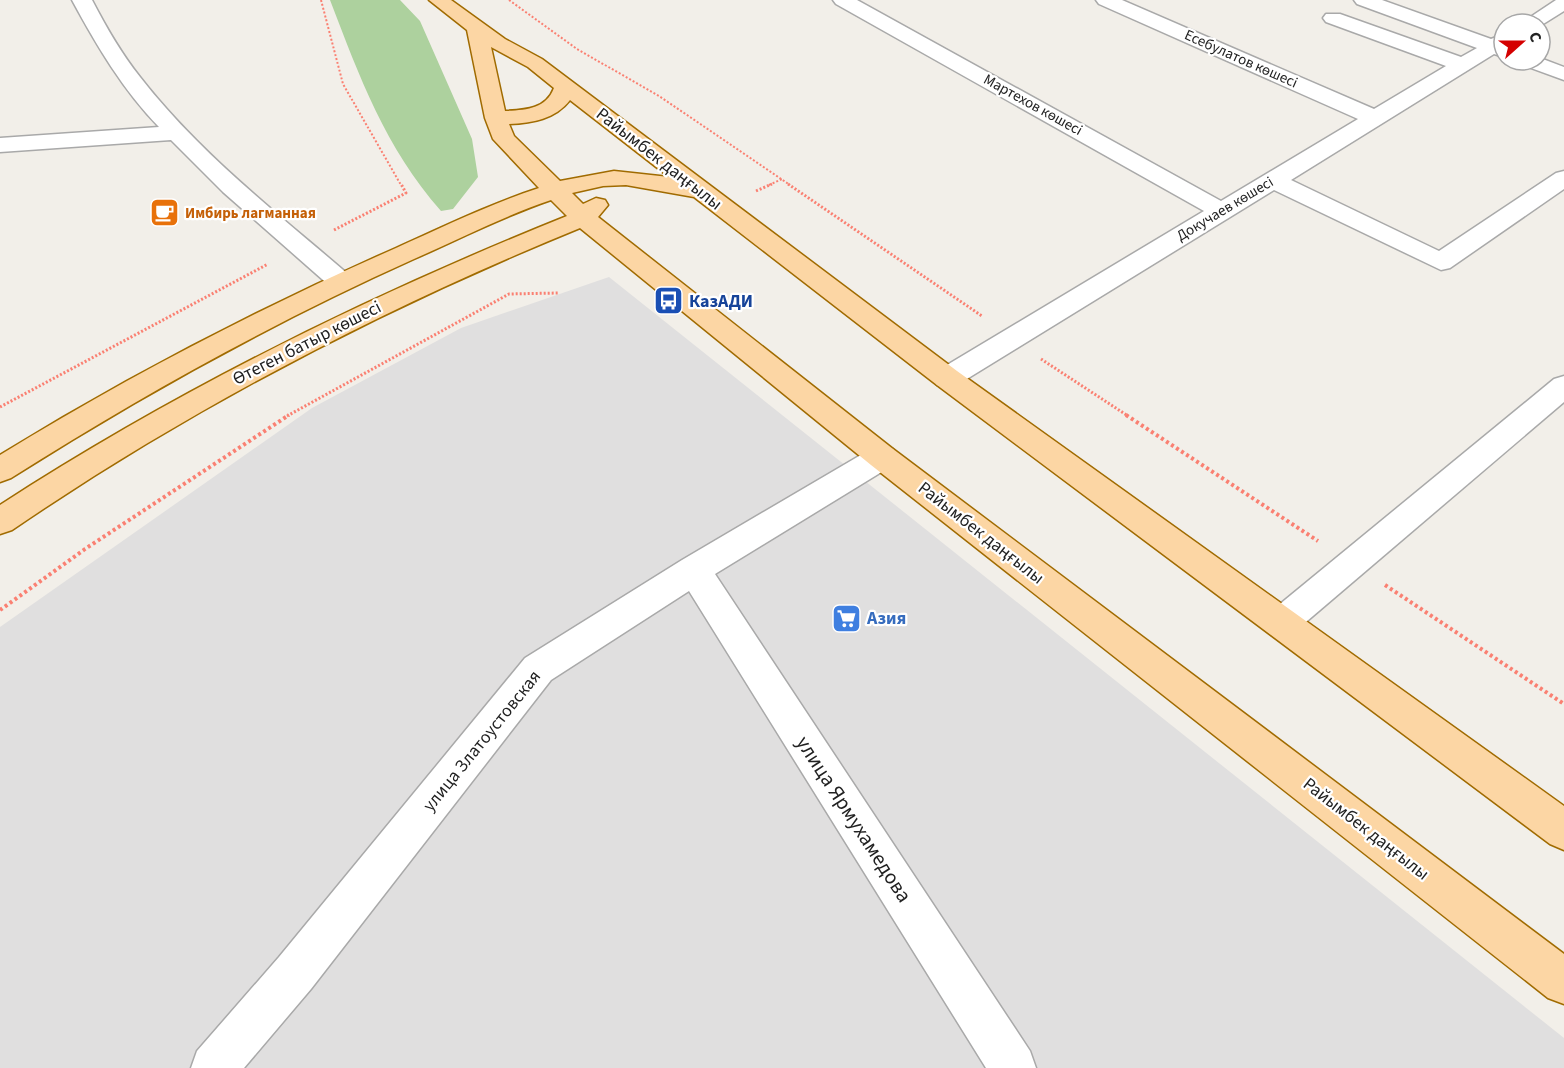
<svg xmlns="http://www.w3.org/2000/svg" width="1564" height="1068" font-family="'Source Sans 3',sans-serif">
  <style>
    .residential { fill: #e0dfdf }
    .forest { fill: #add19e }
    .lines { fill: none; stroke-linecap: round; stroke-linejoin: round }
    .minor-casing { stroke: #a9a9a9; stroke-width: 3 }
    .major-casing { stroke: #a06b00; stroke-width: 3 }
    .path-far2 { stroke: #fa8072; stroke-width: 2; stroke-dasharray: 2 2; stroke-linecap: butt }
    .path-far1 { stroke: #fa8072; stroke-width: 3; stroke-dasharray: 2 2; stroke-linecap: butt }
    .path { stroke: #fa8072; stroke-width: 4; stroke-dasharray: 3 3; stroke-linecap: butt }
    .minor { fill: #fff; fill-rule: evenodd }
    .major { fill: #fcd6a4; fill-rule: evenodd }
    .labels { text-anchor: middle; dominant-baseline: central; stroke-width: 4.5; stroke-linejoin: round; paint-order: stroke }
    .far-street-label { font-size: 15px; fill: #222; stroke: #fff }
    .far-food-label { font-size: 15px; font-weight: bold; fill: #c56008; stroke: #fff; text-anchor: start }
    .street-label { font-size: 18px; fill: #222; stroke: #fff }
    .transit-label { font-size: 18px; font-weight: bold; fill: #164399; stroke: #fff; text-anchor: start }
    .shop-label { font-size: 18px; font-weight: bold; fill: #366cbe; stroke: #fff; text-anchor: start }
    .near-street-label { font-size: 21px; fill: #222; stroke: #fff }
  </style>
  <rect width="100%" height="100%" fill="#f2efe9"/>
  <polygon class="residential" points="609,277 1564,1038 1564,1068 0,1068 0,627 312,408 461,328"/>
  <path class="forest" d="M330,0H400L420,21L472,139L478,177L453,209L441,211C385,147 360,78 330,0Z"/>
  <g class="lines">
    <defs>
      <g id="minor">
        <path d="M72,0H92C106,27 121,53 140,77C199,153 277,213 349,275L353,281L349,287L340,289L331,287L223,192L171,140L0,152V138L159,127C123,90 97,46 72,0Z"/>
        <polygon points="833,0 857,0 1221,201 1358,119 1099,4 1096,0 1122,0 1374,109 1446,66 1326,22 1323,18 1326,14 1340,14 1461,57 1477,48 1357,4 1354,0 1382,0 1491,39 1504,34 1504,57 1494,54 1291,180 1439,251 1556,173 1564,171 1564,189 1450,268 1441,270 1274,190 957,385 947,388 937,385 933,378 937,371 1204,211 836,4"/>
        <polygon points="1556,0 1564,0 1564,11 1540,26 1540,24 1520,24"/>
        <polygon points="1540,58 1564,67 1564,80 1520,64 1517,60 1540,60"/>
        <polygon points="1564,376 1564,402 1293,633 1281,638 1269,633 1263,623 1269,613 1554,379"/>
        <polygon points="882,446 893,449 897,457 893,465 715,574 1030,1051 1036,1068 986,1068 689,591 551,680 311,989 244,1068 191,1068 197,1051 279,957 525,658 682,560 871,449"/>
      </g>
      <path id="major" d="M429,0H451L505,39L542,59L957,371L1564,806V850L1550,844L937,385L694,197L626,185L603,186L572,193L583,204L596,198L605,200L608,205L598,217L893,449L1564,954V1004L1548,998L871,465L580,228C382,309 189,409 12,530L0,534V505C179,389 370,295 567,216L551,200C504,216 459,239 414,259C274,322 140,396 11,478L0,482V455C127,377 260,308 396,248C443,227 490,204 539,188L493,139L485,118L467,30ZM491,47L528,67L554,88C546,109 526,110 505,111ZM570,100L669,177L614,171L560,181L514,136L509,124C533,123 555,119 570,100Z"/>
    </defs>
    <use href="#minor" class="minor-casing"/>
    <use href="#major" class="major-casing"/>
    <g class="path-far2">
      <polyline points="321,0 343,84 401,185"/>
      <polyline points="509,0 577,49 659,96 790,185"/>
      <polyline points="769,185 782,179"/>
    </g>
    <g class="path-far1">
      <polyline points="788,184 982,316"/>
      <polyline points="756,191 772,184"/>
      <polyline points="334,230 406,193 401,184"/>
      <polyline points="1041,359 1128,416"/>
      <polyline points="0,407 268,264"/>
      <polyline points="287,416 509,294 558,293"/>
    </g>
    <g class="path">
      <polyline points="1126,415 1318,541"/>
      <polyline points="1385,585 1564,704"/>
      <polyline points="0,610 85,549 289,415"/>
    </g>
    <use href="#minor" class="minor"/>
    <use href="#major" class="major"/>
  </g>
  <defs>
    <symbol id="cafe-square" viewBox="-11 -11 22 22"><rect x="-9" y="-9" width="18" height="18" rx="4" fill="#e8710a" stroke="#fff"/><path d="M-5.5-4.5H6V0H3Q3 3.5 0 3.5H-2.5Q-5.5 3.5-5.5 0ZM3-3.2v2h1.7v-2ZM-6 4.5H4V6H-6Z" fill="#fff"/></symbol>
    <symbol id="bus-square" viewBox="-11 -11 22 22"><rect x="-9" y="-9" width="18" height="18" rx="4" fill="#1a4fb4" stroke="#fff"/><path d="M-5-6H5V4H4V6H2V4H-2V6H-4V4H-5ZM-3.5-4V0h7V-4ZM-3.5 1.2v1.5H-2V1.2ZM2 1.2v1.5H3.5V1.2Z" fill="#fff"/></symbol>
    <symbol id="supermarket-square" viewBox="-11 -11 22 22"><rect x="-9" y="-9" width="18" height="18" rx="4" fill="#3f7fe0" stroke="#fff"/><path d="M-6-5.5h2.5l.6 2H6L4.5 2H-2.5L-4.4-4H-6ZM-1.5 3.2a1.3 1.3 0 1 0 .1 0ZM3 3.2a1.3 1.3 0 1 0 .1 0Z" fill="#fff"/></symbol>
  </defs>
  <g fill-rule="evenodd">
    <use href="#cafe-square" x="148" y="196" width="33" height="33"/>
    <use href="#bus-square" x="652" y="284" width="33" height="33"/>
    <use href="#supermarket-square" x="830" y="602" width="33" height="33"/>
  </g>
  <g class="labels">
    <g class="far-street-label">
      <text transform="translate(1241 59) rotate(24)">Есебулатов көшесі</text>
      <text transform="translate(1033 105) rotate(29)">Мартехов көшесі</text>
      <text transform="translate(1225 209) rotate(-31)">Докучаев көшесі</text>
    </g>
    <g class="far-food-label">
      <text x="185" y="213">Имбирь лагманная</text>
    </g>
    <g class="street-label">
      <text transform="translate(659 159) rotate(38)">Райымбек даңғылы</text>
      <text transform="translate(307 343) rotate(-27)">Өтеген батыр көшесі</text>
      <text transform="translate(981 533) rotate(38)">Райымбек даңғылы</text>
      <text transform="translate(482 741) rotate(-51)">улица Златоустовская</text>
      <text transform="translate(1366 829) rotate(38)">Райымбек даңғылы</text>
    </g>
    <g class="transit-label">
      <text x="689" y="301">КазАДИ</text>
    </g>
    <g class="shop-label">
      <text x="867" y="618">Азия</text>
    </g>
    <g class="near-street-label">
      <text transform="translate(854 819) rotate(57)">улица Ярмухамедова</text>
    </g>
  </g>
  <g transform="translate(1522 42) rotate(69)"><circle r="28" fill="#ffffff" stroke="#a7a7a7" stroke-width="1.5"/>
  <path d="M0-4.5L10 22L0 15L-10 22Z" fill="#d40000"/>
  <text y="-9" font-size="16" font-weight="bold" text-anchor="middle" fill="#222222">С</text>
  </g>
</svg>
